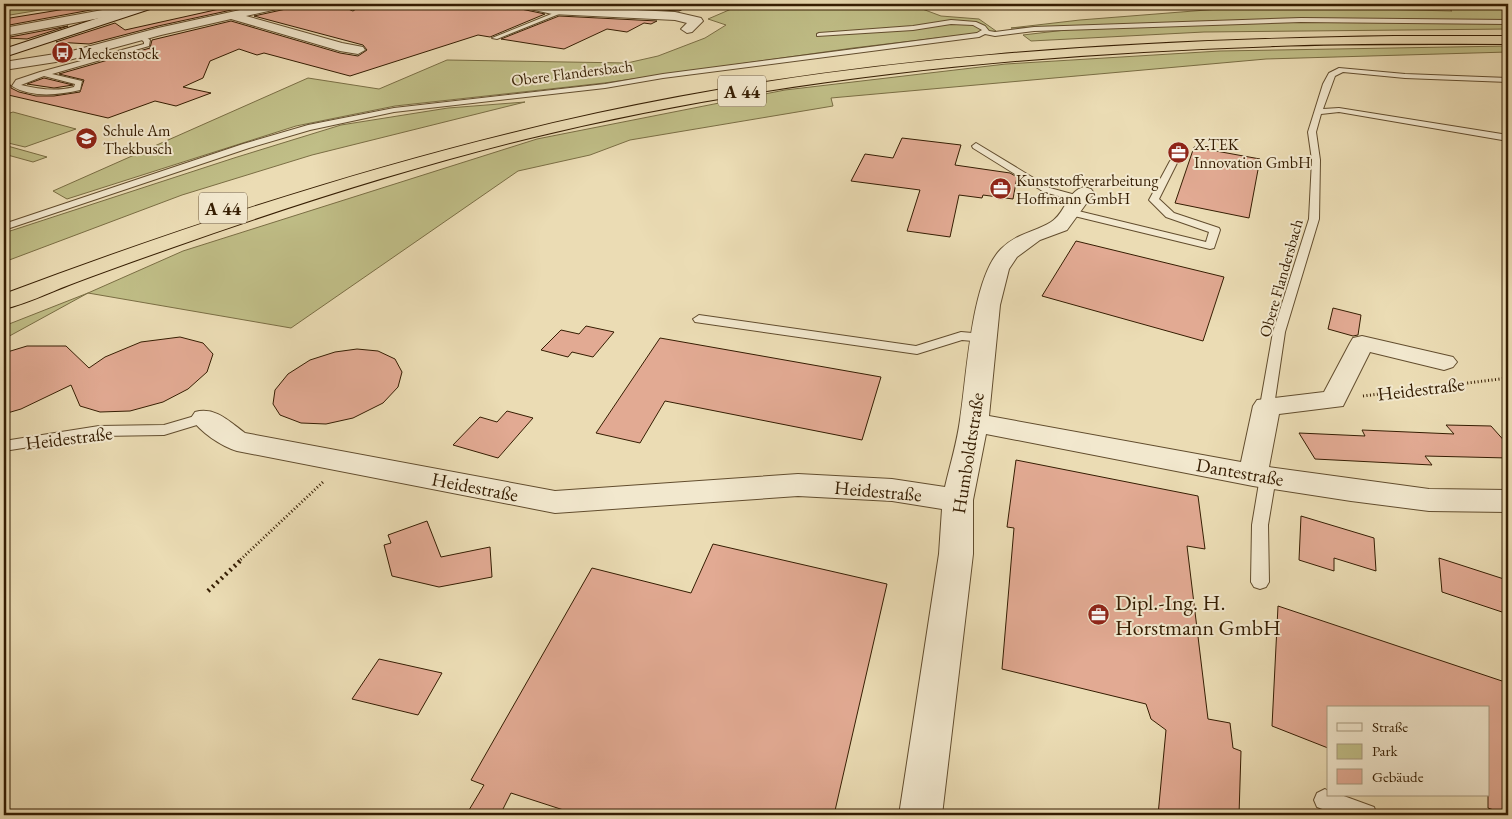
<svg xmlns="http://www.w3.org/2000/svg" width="1512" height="819" font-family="'EB Garamond',serif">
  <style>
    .green { fill: #c0be87; stroke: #7a6e44 }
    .building { fill: #e2aa93; stroke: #351d02 }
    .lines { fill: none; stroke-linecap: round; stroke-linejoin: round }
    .lane-casing { stroke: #624d2e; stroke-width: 2 }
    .street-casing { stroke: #624d2e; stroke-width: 2 }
    .secondary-casing { stroke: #351d02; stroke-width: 2 }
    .highway-casing { stroke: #351d02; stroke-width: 2 }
    .path-far2 { stroke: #351d02; stroke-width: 1; stroke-dasharray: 0.5 1; stroke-linecap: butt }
    .path-far1 { stroke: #351d02; stroke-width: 3; stroke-dasharray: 1 2.5; stroke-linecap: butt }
    .path { stroke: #351d02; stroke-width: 4.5; stroke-dasharray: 2 4; stroke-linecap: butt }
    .lane { fill: #f2e8ce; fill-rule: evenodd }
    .street { fill: #f2e8ce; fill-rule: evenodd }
    .secondary { fill: #f2e8ce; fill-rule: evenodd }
    .highway { fill: #ebdcb4; fill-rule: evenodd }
    .labels { text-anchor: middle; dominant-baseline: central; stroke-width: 4; stroke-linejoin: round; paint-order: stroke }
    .far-poi-label { font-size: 16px; fill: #351d02; stroke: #f2e8ce; text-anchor: start }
    .far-street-label { font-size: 16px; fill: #351d02; stroke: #f2e8ce }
    .shield { fill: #f2e8ce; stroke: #6e5a3f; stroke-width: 1 }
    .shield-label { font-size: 18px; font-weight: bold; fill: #351d02 }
    .street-label { font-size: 19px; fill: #351d02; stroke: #f2e8ce }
    .near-poi-label { font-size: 22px; fill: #351d02; stroke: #f2e8ce; text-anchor: start }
  </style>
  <rect width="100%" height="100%" fill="#ebdcb4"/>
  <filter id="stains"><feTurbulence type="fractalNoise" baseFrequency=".004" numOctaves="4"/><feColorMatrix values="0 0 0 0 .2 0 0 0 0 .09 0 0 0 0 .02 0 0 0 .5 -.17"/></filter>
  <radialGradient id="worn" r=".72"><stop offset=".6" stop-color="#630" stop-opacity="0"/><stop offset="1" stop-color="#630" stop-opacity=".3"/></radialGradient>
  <g class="green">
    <polygon points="4,4 76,4 4,16"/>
    <polygon points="743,4 909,4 941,16 979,19 996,31 853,48 604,83 395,106 296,126 67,199 53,191 308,78 379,89 447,60 627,63 658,56 705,38 726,25 708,19"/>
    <polygon points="1440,4 1508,4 1508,29 1204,32 1031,41 1023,35 1108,25 1011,28 1080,20 1257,6 1452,11"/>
    <polygon points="1508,46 1508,52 1266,59 831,98 833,106 630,140 590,155 518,171 291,328 88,293 4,339 4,326 88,293 183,251 537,139 785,90 1006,64 1220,51"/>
    <polygon points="525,102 312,155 182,195 4,262 4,233 234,158 341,125 448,108"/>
    <polygon points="13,112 76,129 25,147 4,142 4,115"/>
    <polygon points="4,145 47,157 33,162 4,154"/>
  </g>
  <g class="building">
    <polygon points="242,4 259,4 158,26 89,44 56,42 115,23 125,30"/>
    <polygon points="290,4 336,4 353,11 359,7 353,4 517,4 521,9 545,14 490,37 478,35 350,76 264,53 257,55 239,49 210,61 203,78 183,87 211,93 176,106 155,101 108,118 4,94 4,87 11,85 11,88 19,92 36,96 54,96 80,92 84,80 59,74 150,48 152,40 231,21 340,53 358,56 367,50 363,45 254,16 286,9"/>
    <polygon points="586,4 694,4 679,11 585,6"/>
    <polygon points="90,5 96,9 4,26 4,19"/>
    <polygon points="559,16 657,21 651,24 644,23 627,32 607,29 564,49 501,39"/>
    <polygon points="68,26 27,39 5,38"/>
    <polygon points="44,78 73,85 54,88 27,84"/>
    <polygon points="902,138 961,145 955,165 1010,173 1017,177 1013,199 983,195 982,198 959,195 950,237 907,231 920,190 851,181 865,154 893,158"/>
    <polygon points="1194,147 1260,159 1249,218 1175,203"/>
    <polygon points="1076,241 1224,277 1203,341 1042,296"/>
    <polygon points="1333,308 1361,315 1358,335 1353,336 1328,329"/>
    <polygon points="586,326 614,332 593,357 572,352 568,357 541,350 561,330 579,334"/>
    <polygon points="180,337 203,343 213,354 207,372 188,389 163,402 130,411 100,412 80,406 71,385 21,409 4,414 4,353 27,346 66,346 89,368 105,357 141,342"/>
    <polygon points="660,338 881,377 862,440 665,401 640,443 596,433"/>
    <polygon points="357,349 378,351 395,359 402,372 398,387 383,403 353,418 326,424 301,423 280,415 273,404 275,390 288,374 310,360 335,352"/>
    <polygon points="507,411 533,418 498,458 453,445 480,417 497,422"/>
    <polygon points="1446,425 1491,426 1508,445 1508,458 1425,456 1432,465 1315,459 1299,433 1365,436 1362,430 1454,434"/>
    <polygon points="1016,460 1198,496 1205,549 1187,546 1208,719 1230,723 1233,748 1241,751 1239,815 1158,815 1166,730 1151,719 1146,704 1002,669 1014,528 1007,527"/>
    <polygon points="1301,516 1374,538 1376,571 1334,558 1334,571 1299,560"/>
    <polygon points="427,521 441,557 490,547 492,577 439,587 392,576 384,545 391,543 388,535"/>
    <polygon points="713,544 887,584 834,815 579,815 511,793 500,815 466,815 484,785 471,780 592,568 691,593"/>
    <polygon points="1439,558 1507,580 1508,614 1442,592"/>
    <polygon points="1278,606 1508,683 1508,815 1488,808 1488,708 1328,708 1328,748 1272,726"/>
    <polygon points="379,659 442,673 418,715 352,699"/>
  </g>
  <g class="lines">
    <defs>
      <g id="lane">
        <polygon points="338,4 348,4 357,7 354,9"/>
        <polygon points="576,4 584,4 497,39 492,38"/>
        <polygon points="1301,18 1508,20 1508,24 1301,22 1034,31 995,36 985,34 979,37 663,78 605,88 394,112 310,130 249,148 4,230 4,224 243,144 308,125 394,108 605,84 663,74 977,33 982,30 973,25 951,24 913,30 817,36 817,34 819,33 913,26 951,20 976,22 985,26 989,31 995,32 1034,27"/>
        <path d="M139,35H143L150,40L149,46L52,74L82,81L80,90C59,95 31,98 12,86L16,80L40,72L144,44V42L139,37ZM44,76L75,84L74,87C55,92 39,89 21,85Z"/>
        <polygon points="1339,68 1405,74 1508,78 1508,82 1405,78 1343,72 1335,76 1323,109 1339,108 1508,135 1508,141 1339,112 1321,114 1316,132 1320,160 1319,219 1285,332 1274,406 1272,409 1262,409 1260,406 1273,332 1309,219 1312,160 1308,132 1323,84 1329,73"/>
        <polygon points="976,143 1050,188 1083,197 1085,199 1080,202 1044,192 973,148 972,146"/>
        <polygon points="1174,158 1178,161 1159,199 1174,213 1219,228 1220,230 1214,248 1210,249 1066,214 1065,212 1070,209 1206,242 1209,232 1166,217 1149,200 1170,161"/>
        <polygon points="699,315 916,346 961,332 984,334 990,338 984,342 962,340 917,354 695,322 693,319"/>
        <polygon points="205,413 210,415 212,418 210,421 164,435 99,436 4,451 4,441 99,426 164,425"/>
        <polygon points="1268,472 1273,473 1276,477 1268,525 1269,582 1266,587 1260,589 1254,587 1251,582 1252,525 1260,477 1263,473"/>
        <polygon points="1325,789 1328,791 1328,795 1341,795 1374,807 1377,815 1338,815 1317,807 1314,800 1317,793"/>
      </g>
      <g id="street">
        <polygon points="119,4 132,5 111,16 4,36 4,28 108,9"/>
        <polygon points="267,4 288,4 286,7 246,16 342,43 363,47 365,50 358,54 340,51 231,19 161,35 69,60 4,70 4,62 68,52 158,28"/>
        <polygon points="519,4 675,12 701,18 703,21 692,32 687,33 681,29 687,23 675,20 552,14 521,7"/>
        <path d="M1084,187L1091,189L1094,193L1067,230L1040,240L1017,257L1009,269L1000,305L989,416L1241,462L1253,406L1257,400L1324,392L1350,343L1353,338L1362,336L1453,357L1457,362L1453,367L1444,370L1370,352L1343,406L1279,414L1269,467L1429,489L1508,490V512L1429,511L1351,501L1253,486L986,434L973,500V554L942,815H899L939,554L942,509L892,501L798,496L555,513L237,451C221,446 200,432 191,418L195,412C215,406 230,422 245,433L555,491L798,474L892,479L945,487C950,465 957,443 960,420C967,376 971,279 1001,249C1017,233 1035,232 1051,222C1065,214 1067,191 1084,187Z"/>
      </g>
      <polygon id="secondary" points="141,4 158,4 156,7 4,57 4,49"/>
      <path id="highway" d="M1394,36H1508V44C1431,44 1354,43 1276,46C1024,54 771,79 526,139C405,169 287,207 171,248C137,260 103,272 69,285C48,293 26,304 4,309V294C198,221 395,157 598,113C860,56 1127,40 1394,36Z"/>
    </defs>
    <use href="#lane" class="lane-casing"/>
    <use href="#street" class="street-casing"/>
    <use href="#secondary" class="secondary-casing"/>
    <use href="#highway" class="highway-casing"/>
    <g class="path-far2">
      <polyline points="790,4 813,4"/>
      <polyline points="909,4 926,10"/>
    </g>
    <g class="path-far1">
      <polyline points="1363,396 1508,378"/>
      <polyline points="238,562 324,481"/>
    </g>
    <polyline class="path" points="208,591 240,561"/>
    <use href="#lane" class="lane"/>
    <use href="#street" class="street"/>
    <use href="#secondary" class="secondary"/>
    <use href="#highway" class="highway"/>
  </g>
  <defs>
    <symbol id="bus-disc" viewBox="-11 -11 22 22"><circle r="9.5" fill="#8f2418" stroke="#f2e8ce"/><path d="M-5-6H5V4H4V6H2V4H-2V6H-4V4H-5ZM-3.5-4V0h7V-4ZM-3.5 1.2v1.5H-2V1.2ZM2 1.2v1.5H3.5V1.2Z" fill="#fff"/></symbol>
    <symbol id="school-disc" viewBox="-11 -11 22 22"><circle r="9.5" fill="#8f2418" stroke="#f2e8ce"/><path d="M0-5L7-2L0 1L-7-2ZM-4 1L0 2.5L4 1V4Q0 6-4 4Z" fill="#fff"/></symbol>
    <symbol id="office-disc" viewBox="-11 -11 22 22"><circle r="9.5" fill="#8f2418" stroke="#f2e8ce"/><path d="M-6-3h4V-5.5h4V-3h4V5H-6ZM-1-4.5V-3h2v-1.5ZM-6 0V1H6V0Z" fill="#fff"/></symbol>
  </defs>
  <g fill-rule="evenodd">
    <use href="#bus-disc" x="50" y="40" width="25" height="25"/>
    <use href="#school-disc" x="74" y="126" width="25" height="25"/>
    <use href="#office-disc" x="1166" y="140" width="25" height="25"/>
    <use href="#office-disc" x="988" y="176" width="25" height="25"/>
    <use href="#office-disc" x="1086" y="602" width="25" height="25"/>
  </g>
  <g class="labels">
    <g class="far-poi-label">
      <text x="78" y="53">Meckenstock</text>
      <text x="103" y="130">Schule Am<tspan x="103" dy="18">Thekbusch</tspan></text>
      <text x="1194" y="144">X-TEK<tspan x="1194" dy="18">Innovation GmbH</tspan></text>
      <text x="1016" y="180">Kunststoffverarbeitung<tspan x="1016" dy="18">Hoffmann GmbH</tspan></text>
    </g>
    <g class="far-street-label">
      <text transform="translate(572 73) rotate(-7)">Obere Flandersbach</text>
      <text transform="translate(1281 278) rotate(-74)">Obere Flandersbach</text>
    </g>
    <g class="shield">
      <rect x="718" y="75.5" width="48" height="31" rx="4"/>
      <rect x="199" y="192.5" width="48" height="31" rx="4"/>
    </g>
    <g class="shield-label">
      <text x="742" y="91">A 44</text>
      <text x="223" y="208">A 44</text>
    </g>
    <g class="street-label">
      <text transform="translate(1421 389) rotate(-7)">Heidestraße</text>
      <text transform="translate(69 438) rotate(-7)">Heidestraße</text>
      <text transform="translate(968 453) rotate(-81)">Humboldtstraße</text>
      <text transform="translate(1240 472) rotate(10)">Dantestraße</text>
      <text transform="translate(475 487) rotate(11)">Heidestraße</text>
      <text transform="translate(878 491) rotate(5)">Heidestraße</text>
    </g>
    <g class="near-poi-label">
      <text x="1115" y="602">Dipl.-Ing. H.<tspan x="1115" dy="25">Horstmann GmbH</tspan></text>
    </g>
  </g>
  <rect width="1512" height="819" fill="none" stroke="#ebdcb4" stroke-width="20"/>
  <rect x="5" y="5" width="1502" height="809" fill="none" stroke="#351d02" stroke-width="2.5"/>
  <rect x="10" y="10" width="1492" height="799" fill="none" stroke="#351d02"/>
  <rect x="1327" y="706" width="162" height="90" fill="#f2e8ce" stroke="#a6977c"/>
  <rect x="1337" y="723" width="25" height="8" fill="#f2e8ce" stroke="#a6977c"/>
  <text x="1372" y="732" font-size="15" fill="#351d02">Straße</text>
  <rect x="1337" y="744" width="25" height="15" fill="#c0be87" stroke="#a6977c"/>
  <text x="1372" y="756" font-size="15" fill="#351d02">Park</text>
  <rect x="1337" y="769" width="25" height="15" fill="#e2aa93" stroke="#a6977c"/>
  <text x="1372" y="782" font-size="15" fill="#351d02">Gebäude</text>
  <rect width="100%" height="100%" filter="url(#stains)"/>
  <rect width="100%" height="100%" fill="url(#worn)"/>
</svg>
